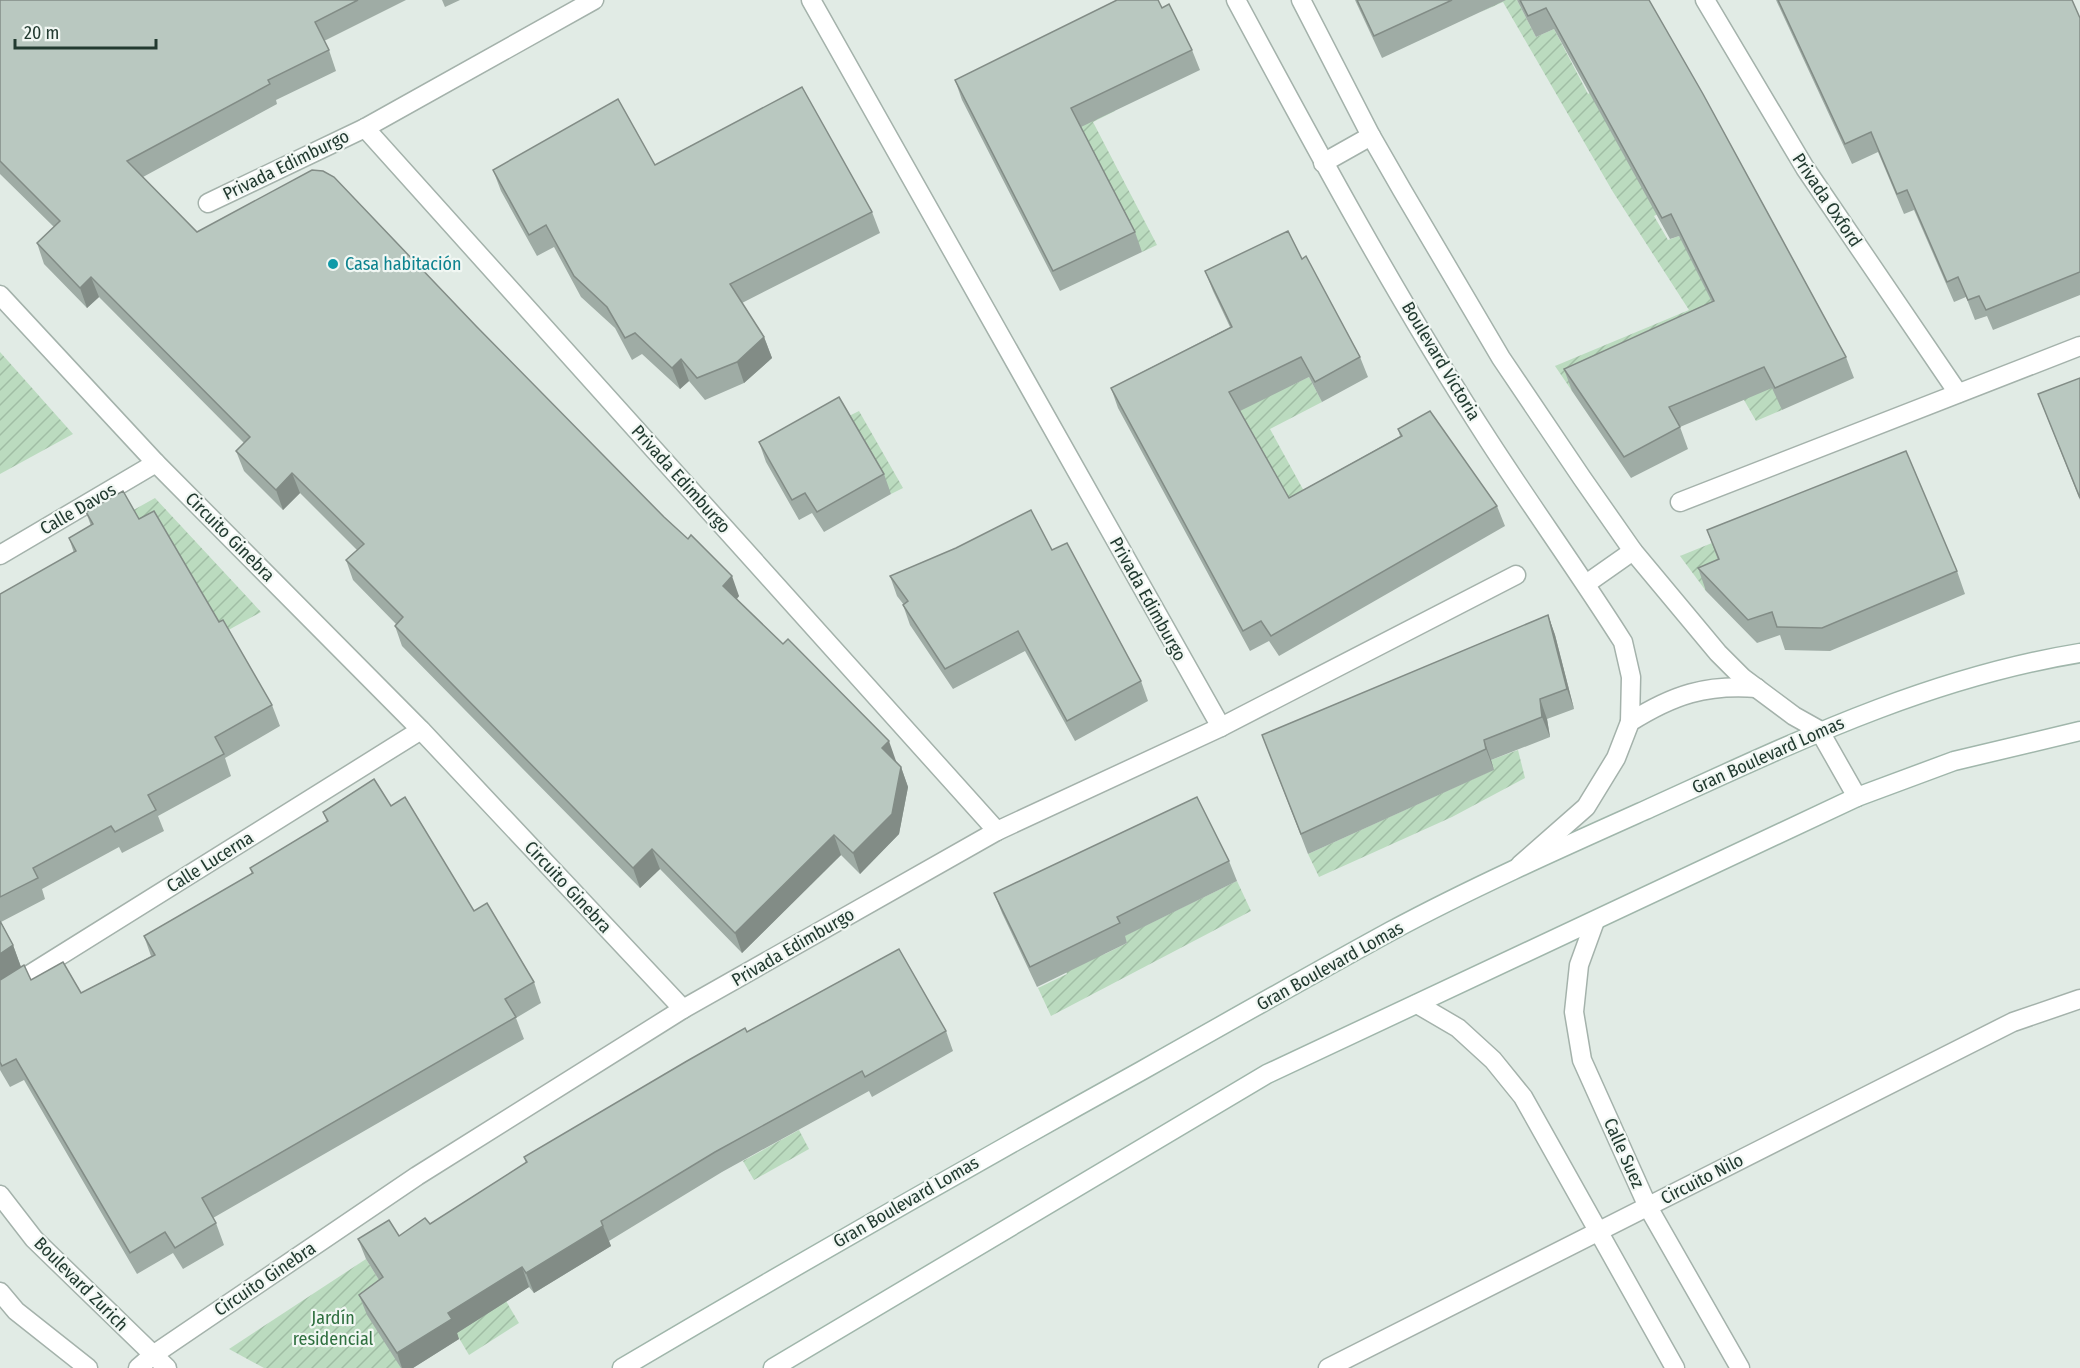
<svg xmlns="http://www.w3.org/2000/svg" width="2080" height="1368" font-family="'Fira Sans Condensed',sans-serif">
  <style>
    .garden { fill: url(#garden-furrows) }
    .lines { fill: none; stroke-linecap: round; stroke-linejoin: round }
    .minor-casing { stroke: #a4b2ab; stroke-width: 21 }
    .secondary-casing { stroke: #a0b6ab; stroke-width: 21 }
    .minor { stroke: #fff; stroke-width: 18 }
    .secondary { stroke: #fff; stroke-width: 18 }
    .wall { fill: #9faca5 }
    .shaded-wall { fill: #828c86 }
    .building { fill: #b9c8c0; stroke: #828c86; stroke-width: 1.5 }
    .culture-dot { fill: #0f9aa8; stroke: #f1f7f3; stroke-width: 2 }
    .labels { text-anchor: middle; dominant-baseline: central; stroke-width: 4.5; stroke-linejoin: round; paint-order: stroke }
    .street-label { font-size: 18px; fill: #223a30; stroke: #f1f7f3 }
    .culture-label { font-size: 18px; fill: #0d838f; stroke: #f1f7f3; text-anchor: start }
    .park-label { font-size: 18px; fill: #2e6f3e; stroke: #f1f7f3 }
  </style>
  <defs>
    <pattern id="garden-furrows" width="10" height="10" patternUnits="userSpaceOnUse" patternTransform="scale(1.5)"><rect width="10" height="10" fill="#bbdbbf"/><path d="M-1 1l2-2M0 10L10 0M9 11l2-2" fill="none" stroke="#a0bda4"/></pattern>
  </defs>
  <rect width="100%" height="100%" fill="#e1ebe5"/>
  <g class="garden">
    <polygon points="1502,0 1517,0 1536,37 1554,29 1588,94 1600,87 1668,209 1654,216 1668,240 1679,236 1770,339 1782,410 1756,421 1744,400 1637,363 1572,391 1555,366 1689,310 1613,192 1503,2 1481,12"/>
    <polygon points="1081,43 1115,111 1093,122 1157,245 1142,252 1078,129"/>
    <polygon points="0,352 73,434 0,474"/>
    <polygon points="1210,361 1288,387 1309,377 1322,402 1270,429 1305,493 1287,502"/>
    <polygon points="859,411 903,488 891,494 847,417"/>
    <polygon points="155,498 261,612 169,663 147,541 130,512"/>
    <polygon points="1739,532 1727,582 1706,591 1680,556"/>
    <polygon points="1518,750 1525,778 1452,817 1319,877 1308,854 1493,770 1491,760"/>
    <polygon points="1237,881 1251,911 1051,1016 1038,988 1067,974 1062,963 1105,954 1127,943 1124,936"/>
    <polygon points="799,1130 809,1149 754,1180 743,1161"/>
    <polygon points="366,1259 391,1299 401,1368 264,1368 229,1349"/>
    <polygon points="506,1301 519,1323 469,1355 456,1333"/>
  </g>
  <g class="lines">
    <defs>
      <g id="minor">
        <polyline points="811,0 1221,727"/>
        <path d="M1236,0C1316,149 1397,299 1489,441C1533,509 1580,574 1623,642L1631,677L1630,722"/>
        <polyline points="1301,0 1371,136 1402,190 1501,358 1582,478 1633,551 1718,653 1743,678 1794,716 1819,730 1857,797"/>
        <polyline points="1705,0 1805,168 1958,393"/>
        <polyline points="365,128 997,831"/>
        <polyline points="1323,163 1371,136"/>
        <polyline points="208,203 365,128 594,0"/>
        <polyline points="0,295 156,463 421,730 683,1009"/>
        <polyline points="1680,502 2080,346"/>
        <polyline points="0,555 156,463"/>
        <polyline points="1586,584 1633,551"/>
        <path d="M1520,865L1586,807L1616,758L1630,722C1673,695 1706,684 1757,688"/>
        <polyline points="1595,921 1579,965 1574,1012 1582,1060 1648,1207 1740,1368"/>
        <polyline points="0,993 421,730"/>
        <polyline points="1417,1004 1458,1028 1493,1060 1523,1097 1675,1368"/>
        <polyline points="0,1195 34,1239 167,1368"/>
        <polyline points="0,1292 16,1311 88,1368"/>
        <polyline points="138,1368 153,1355 417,1176 683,1009 997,831 1221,727 1516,575"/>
        <polyline points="1328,1368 2013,1022 2080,999"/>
      </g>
      <g id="secondary">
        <path d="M622,1368C793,1267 966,1168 1141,1071C1224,1024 1307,977 1391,931C1475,886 1563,847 1650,808C1791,744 1926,678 2080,653"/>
        <polyline points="773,1368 1267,1074 1857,797 1954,761 2080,731"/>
      </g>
    </defs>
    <use href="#minor" class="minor-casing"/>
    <use href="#secondary" class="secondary-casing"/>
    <use href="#minor" class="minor"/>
    <use href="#secondary" class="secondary"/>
  </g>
  <g class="wall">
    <polygon points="0,0 406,0 324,41 329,50 336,71 276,100 277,104 143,177 197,232 476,326 739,596 737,599 896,761 901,767 908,787 899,834 860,874 841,855 742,953 660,869 640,888 402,646 395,626 396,624 353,580 346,560 357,550 300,493 283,510 244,471 236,451 244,443 99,297 87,308 44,264 37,243 54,227 0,174"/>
    <polygon points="442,0 460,0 445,7"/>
    <polygon points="1355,0 1506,0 1382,58"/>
    <polygon points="1517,0 1649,0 1846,357 1854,378 1782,410 1772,388 1680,427 1688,449 1631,478 1572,391 1564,369 1712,302 1679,236 1670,239 1554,29 1536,37"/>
    <polygon points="1776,0 2072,0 2080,18 2080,295 1993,330 1987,316 1975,320 1966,297 1954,302 1914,210 1904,214 1878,152 1852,164"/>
    <polygon points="1162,8 1192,50 1200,70 1081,127 1135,232 1142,252 1060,291 962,100 955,80"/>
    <polygon points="655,165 872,212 880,233 742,303 764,337 772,358 744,383 705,400 689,381 680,389 642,354 632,360 615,328 581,297 554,247 537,256 501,191 493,170"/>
    <polygon points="1302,259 1360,357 1368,377 1322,402 1309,377 1240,411 1289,498 1400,436 1398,429 1497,506 1505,526 1279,656 1269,641 1250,651 1118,408 1111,388 1230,327 1213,291 1205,271"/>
    <polygon points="2080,378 2080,500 2038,394"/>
    <polygon points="759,442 884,474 891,494 824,532 812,513 799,520 766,462"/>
    <polygon points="86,512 139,519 219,622 272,705 280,726 225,758 231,776 158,816 164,831 122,853 119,847 42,889 45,899 1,922 13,945 21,967 31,980 81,993 151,956 144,936 252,874 250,868 327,822 323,812 391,806 474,911 534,982 541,1003 516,1018 524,1039 213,1218 216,1223 224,1245 183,1269 173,1253 137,1274 24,1080 10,1087 0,1070 0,594 74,553 69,538 91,526"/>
    <polygon points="1707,530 1957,571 1965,594 1830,651 1785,650 1780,635 1757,643 1706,591 1698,568 1718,560"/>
    <polygon points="1052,550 1141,681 1148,701 1075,741 1025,651 953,689 910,625 903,605 904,605 897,596 890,576"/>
    <polygon points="1548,615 1555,635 1574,709 1547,719 1550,737 1491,760 1494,770 1308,854 1262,735"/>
    <polygon points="1229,861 1237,881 1125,936 1127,943 1037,987 1002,913 994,893"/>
    <polygon points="946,1031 953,1051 872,1097 869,1091 722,1172 609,1241 611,1246 534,1293 529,1287 457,1333 459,1339 413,1368 401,1368 367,1315 359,1295 379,1280 366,1259 358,1239 399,1236 430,1224 526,1163 524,1157 747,1032"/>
  </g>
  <g class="shaded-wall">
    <polygon points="91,277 99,297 87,308 80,288"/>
    <polygon points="764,337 772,358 744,383 737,362"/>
    <polygon points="681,359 689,381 680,389 672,368"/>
    <polygon points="292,473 300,493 283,510 276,490"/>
    <polygon points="732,576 739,596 730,606 723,586"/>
    <polygon points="1548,615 1555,635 1574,709 1567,689"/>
    <polygon points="1540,699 1547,719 1550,737 1542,717"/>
    <polygon points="1484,740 1491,760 1494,770 1486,749"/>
    <polygon points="889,741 896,761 890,768 882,748"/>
    <polygon points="901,767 908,787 899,834 860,874 853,853"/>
    <polygon points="834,835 841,855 742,953 735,933"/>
    <polygon points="652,849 660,869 640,888 633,868"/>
    <polygon points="13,945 21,967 0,981 0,954"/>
    <polygon points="603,1226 611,1246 534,1293 526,1273"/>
    <polygon points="522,1267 529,1287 457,1333 459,1339 413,1368 402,1368 397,1353 448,1313"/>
  </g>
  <g class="building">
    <polygon points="0,0 358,0 315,22 329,50 268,80 270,84 127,161 197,232 312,170 323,171 334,177 476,326 664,517 688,539 691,535 732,576 723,586 783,644 788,639 889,741 882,748 901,767 892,814 853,853 834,835 735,933 652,849 633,868 395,626 403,617 346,560 364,544 292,473 276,490 236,451 250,437 91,277 80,288 37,243 60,221 0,161"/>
    <polygon points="1117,0 1158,0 1162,8 1169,4 1192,50 1071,108 1135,232 1053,271 955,80"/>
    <polygon points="1357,0 1452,0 1374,36"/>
    <polygon points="1520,0 1649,0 1703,94 1846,357 1775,388 1764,367 1669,407 1680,427 1624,457 1564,369 1714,301 1671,214 1662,218 1546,8 1528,16"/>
    <polygon points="1778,0 2072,0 2080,18 2080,272 1986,310 1979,296 1968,300 1958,277 1947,282 1907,190 1897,194 1871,132 1845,144"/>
    <polygon points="802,87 872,212 730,284 764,337 737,362 697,378 681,359 672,368 635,333 625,338 607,307 574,276 546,225 529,235 493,170 618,99 655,165"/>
    <polygon points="1288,231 1302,259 1306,256 1360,357 1315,382 1301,357 1229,392 1289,498 1402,436 1398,429 1430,411 1497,506 1271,636 1261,621 1243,631 1111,388 1232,327 1205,271"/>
    <polygon points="2080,378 2080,498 2038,394"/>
    <polygon points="839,397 884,474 817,512 805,493 792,500 759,442"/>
    <polygon points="1906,451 1957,571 1822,628 1777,627 1772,612 1748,620 1698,568 1719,559 1707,530"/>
    <polygon points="123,491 139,519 154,511 219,622 223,620 272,705 215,737 224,754 148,795 156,810 115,832 111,826 33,868 38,878 0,897 0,594 76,551 69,538 93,524 86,512"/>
    <polygon points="1031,510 1052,550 1067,543 1141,681 1067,721 1018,631 945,669 903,605 908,601 890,576 956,548"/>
    <polygon points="1548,615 1567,689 1540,699 1542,717 1484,740 1486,749 1301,834 1262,735"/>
    <polygon points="374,779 391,806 405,797 474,911 487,903 534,982 505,999 516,1017 202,1198 216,1223 175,1248 165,1232 130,1253 16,1059 2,1066 0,1062 0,980 24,965 31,980 63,962 81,993 155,955 144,936 253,873 250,868 328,821 323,812"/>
    <polygon points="1197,797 1229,861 1117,917 1120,923 1030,967 994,893"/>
    <polygon points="0,921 13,945 0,954"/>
    <polygon points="899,949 946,1031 865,1077 862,1071 715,1152 601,1221 603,1226 526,1273 522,1267 448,1313 452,1319 397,1353 359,1295 383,1277 358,1239 389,1220 399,1236 425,1218 430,1224 527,1162 524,1157 687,1061 745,1028 747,1032"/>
  </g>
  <circle class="culture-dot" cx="333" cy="264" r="6"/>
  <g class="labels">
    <g class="street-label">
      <text transform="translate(286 165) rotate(-26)">Privada Edimburgo</text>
      <text transform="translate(1827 200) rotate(56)">Privada Oxford</text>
      <text transform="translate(1441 361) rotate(59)">Boulevard Victoria</text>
      <text transform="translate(681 479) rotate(48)">Privada Edimburgo</text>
      <text transform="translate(78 509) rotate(-30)">Calle Davos</text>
      <text transform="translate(230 537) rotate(45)">Circuito Ginebra</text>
      <text transform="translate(1148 599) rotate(61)">Privada Edimburgo</text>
      <text transform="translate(1768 755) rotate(-24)">Gran Boulevard Lomas</text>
      <text transform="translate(210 862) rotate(-32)">Calle Lucerna</text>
      <text transform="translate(568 887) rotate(47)">Circuito Ginebra</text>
      <text transform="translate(793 947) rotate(-30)">Privada Edimburgo</text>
      <text transform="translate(1330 966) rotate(-29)">Gran Boulevard Lomas</text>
      <text transform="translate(1624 1153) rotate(66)">Calle Suez</text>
      <text transform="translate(1702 1179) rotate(-27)">Circuito Nilo</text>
      <text transform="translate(906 1202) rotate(-30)">Gran Boulevard Lomas</text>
      <text transform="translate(265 1279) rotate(-34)">Circuito Ginebra</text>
      <text transform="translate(81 1284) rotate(45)">Boulevard Zurich</text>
    </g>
    <g class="culture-label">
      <text x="345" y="264">Casa habitación</text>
    </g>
    <g class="park-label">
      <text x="333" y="1318">Jardín<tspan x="333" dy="21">residencial</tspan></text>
    </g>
  </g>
  <path d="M15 39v9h141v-9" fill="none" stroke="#223a30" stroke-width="3"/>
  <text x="24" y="39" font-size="18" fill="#223a30" stroke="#f1f7f3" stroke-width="4.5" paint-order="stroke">20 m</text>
</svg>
